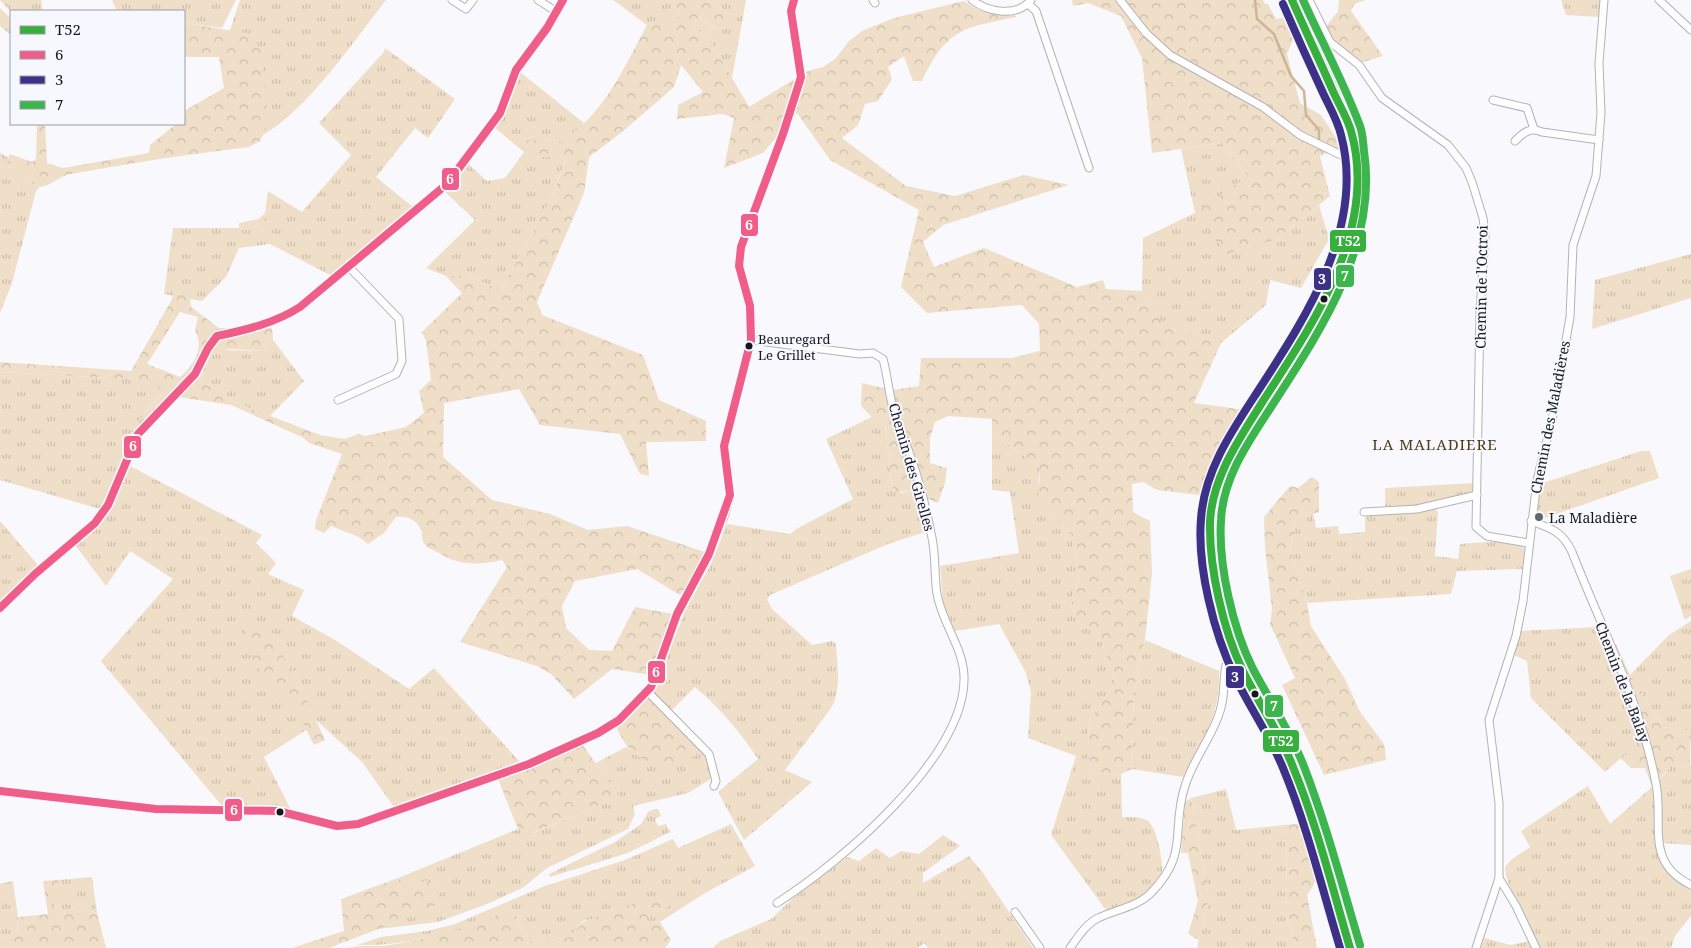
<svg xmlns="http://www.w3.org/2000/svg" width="1691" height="948" font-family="'Noto Serif',serif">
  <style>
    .grass { fill: url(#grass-tufts) }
    .forest { fill: url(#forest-crowns); fill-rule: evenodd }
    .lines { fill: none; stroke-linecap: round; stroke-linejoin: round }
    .stream { stroke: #cdb696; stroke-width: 2.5 }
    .minor-casing { stroke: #b3b3b7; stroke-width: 9 }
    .secondary-casing { stroke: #b3b3b7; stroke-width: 12 }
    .minor { stroke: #fefeff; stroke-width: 7 }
    .secondary { stroke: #fefeff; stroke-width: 10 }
    .bus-1-casing { stroke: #f7f8ff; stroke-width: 11 }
    .bus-2-casing { stroke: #f7f8ff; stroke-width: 11 }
    .bus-3-casing { stroke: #f7f8ff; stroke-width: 11 }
    .bus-4-casing { stroke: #f7f8ff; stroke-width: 11 }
    .bus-1 { stroke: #36af3d; stroke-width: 8 }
    .bus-2 { stroke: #ef5d88; stroke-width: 8 }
    .bus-3 { stroke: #3c3187; stroke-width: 8 }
    .bus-4 { stroke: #3cb54c; stroke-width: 8 }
    .bus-dot { fill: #16171b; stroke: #f7f8ff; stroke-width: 2 }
    .poi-dot { fill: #65666a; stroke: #f7f8ff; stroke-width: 2 }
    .labels { text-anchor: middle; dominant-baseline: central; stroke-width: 4; stroke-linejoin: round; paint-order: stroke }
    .bus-label { font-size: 13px; fill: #16171b; stroke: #f7f8ff; text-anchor: start }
    .street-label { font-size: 14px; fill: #16171b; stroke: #f7f8ff }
    .poi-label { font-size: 14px; fill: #16171b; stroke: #f7f8ff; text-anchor: start }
    .neighbourhood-label { font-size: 15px; letter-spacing: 1px; fill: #503915; stroke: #f7f8ff }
    .line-badge { stroke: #f7f8ff; stroke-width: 2 }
    .badge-label { font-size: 14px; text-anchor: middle; font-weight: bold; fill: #fff }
  </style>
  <defs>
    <pattern id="grass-tufts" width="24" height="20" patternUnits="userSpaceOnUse" patternTransform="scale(1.25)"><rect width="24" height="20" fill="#efdec8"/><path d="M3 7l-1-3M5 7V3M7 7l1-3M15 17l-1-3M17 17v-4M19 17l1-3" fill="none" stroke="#ccbeab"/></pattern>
    <pattern id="forest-crowns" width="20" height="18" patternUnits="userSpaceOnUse" patternTransform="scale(1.25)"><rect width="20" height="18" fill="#efdec8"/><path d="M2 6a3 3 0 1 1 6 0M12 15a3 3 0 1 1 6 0" fill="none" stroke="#ccbeab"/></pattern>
  </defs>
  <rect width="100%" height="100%" fill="#f9f9fd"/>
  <g class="grass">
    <polygon points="0,0 41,0 43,11 11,12"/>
    <polygon points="112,0 236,0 222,28 184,23 184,11 117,11"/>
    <path d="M240,0H386C353,42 308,109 263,135L269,123L230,30Z"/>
    <polygon points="613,0 672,0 679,13 677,22 647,25"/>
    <polygon points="707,0 746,0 732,78 708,37 693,27 699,17 717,30 726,12"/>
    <polygon points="1561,0 1600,0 1600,17 1566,15"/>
    <polygon points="0,8 11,19 11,35 0,26"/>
    <polygon points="385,48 455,99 428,138 415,128 376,177 414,208 378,237 334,277 270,244 239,248 226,277 202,301 164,294 173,228 238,228 249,230 267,220 265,213 268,191 302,212 351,155 319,123 384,52"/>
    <polygon points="520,72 584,123 572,136 556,143 541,139 529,156 566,157 552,197 501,290 468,276 446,276 426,268 475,220 443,190 467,163 487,181 505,178 524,152 495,128"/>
    <polygon points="1222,143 1248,176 1277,239 1319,205 1329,239 1301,288 1270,280 1266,305 1221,343 1163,325 1142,291 1143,238 1195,213 1181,149"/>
    <polygon points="0,153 9,158 7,162 40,187 36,191 12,283 0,313"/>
    <polygon points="1691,254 1691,298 1592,329 1595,280"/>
    <polygon points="273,340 304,381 270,416 234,402 223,393 200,381 208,358 220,350 263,351"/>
    <polygon points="0,372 131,379 158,386 162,395 148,409 125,440 130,442 100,509 0,480"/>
    <path d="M872,417L885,423L892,486L901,493L910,491L920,497L928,531L888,544L770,595L767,599L772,609L812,645L832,641L836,644C837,664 842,690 831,708L785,770L812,782L744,840L718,792L758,759C741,733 719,707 695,687L670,712L654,694V690L685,611L711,564L727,524L790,534L798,528L853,499L826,439Z"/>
    <path d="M992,433L1038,466L1040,472L1038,482L1049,512L1072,535L1079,574L1071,606L1078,623L1098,632L1116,681L1088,723L1090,773L1121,774L1122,817C1131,817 1141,816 1148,821C1157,828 1165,867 1161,877C1150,897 1126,904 1106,910L1051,835L1076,756L1028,738L1031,691L1025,671L999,624L955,631L943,603L940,566L1019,553L1010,492L992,490Z"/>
    <polygon points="1641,451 1650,451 1659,478 1545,518 1543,514 1535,512 1540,484"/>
    <polygon points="130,466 262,535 256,543 276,563 268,574 304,590 292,616 335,640 409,689 434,668 520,762 394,807 362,762 316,720 294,671 253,662 299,714 306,730 264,757 290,808 262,805 223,807 101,661 173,579 130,551 106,586 75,545 92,530"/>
    <polygon points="1474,483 1474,492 1419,506 1385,506 1385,488"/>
    <path d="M1434,507L1438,512L1435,556L1458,559L1460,544C1476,543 1514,538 1525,549L1522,569L1457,571L1451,594L1307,603L1290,548L1296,518L1313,513L1316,528L1338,526L1339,534L1365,532V518L1368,513Z"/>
    <polygon points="0,521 39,566 0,602"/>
    <polygon points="1691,569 1691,616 1685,620 1670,576"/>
    <polygon points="1691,621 1691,731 1663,727 1630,675 1669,635"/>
    <polygon points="1599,627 1629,702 1641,747 1621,758 1605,772 1531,698 1527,661 1514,655 1520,631"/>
    <path d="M1145,640L1219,671C1220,717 1204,738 1183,777L1132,769L1134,690Z"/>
    <path d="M626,747C661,768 665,766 702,751L709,758L714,777L688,793L633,806L635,814L628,829L547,868L524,887L492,902L438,922L378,929L432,908L443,892L426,881L402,891L398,878L518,829L533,833L619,797L596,763Z"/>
    <polygon points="1691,763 1691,845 1661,843 1660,779 1672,765 1690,767"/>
    <path d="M1588,786L1610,824L1652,787C1662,828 1640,863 1691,889V916L1675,936L1671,948H1539C1533,935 1500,876 1506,866C1510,859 1523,852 1530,847L1521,831Z"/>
    <polygon points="1226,789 1236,830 1284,825 1287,859 1285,912 1296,948 1197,948 1209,899 1191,798"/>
    <polygon points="654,809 658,809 661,816 655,819 658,826 666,824 670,832 628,853 550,877 549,874 615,842 641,824 648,812"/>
    <path d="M731,824L755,866L705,893L660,922L642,920L672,904H653L583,921L570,937L530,943L512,909C462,931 411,946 357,945L381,937L427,931L455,924L545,886L625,860L673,839L678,848Z"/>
    <polygon points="943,835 960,846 923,873 923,883 969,856 983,873 1033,948 928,948 924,943 918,948 713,948 720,941 771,919 792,899 847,857 859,861 876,848 890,858 901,851 919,854"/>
    <polygon points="92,877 97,913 76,907 61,913 54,904 60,892 58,880"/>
    <polygon points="13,881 18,917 17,936 0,940 0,884"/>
    <polygon points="1484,938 1511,945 1529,941 1532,948 1481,948"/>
  </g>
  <g class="forest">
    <path d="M672,0H707L726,12L724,26L718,30L699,17L693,27L708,37L749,107L808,71L823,67L835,59L849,41L862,31L894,18L964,1C981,14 994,15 1015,15L1016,17C962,28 947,29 922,81H913L904,56L888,67L892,79L878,101L865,104L858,125L842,138L906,186L955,196L1024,175L1069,185L943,225L923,242L934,267L984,248L1077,287L1103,280L1106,289L1142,291L1164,325L1221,343L1194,403L1246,410L1206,496L1157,490L1143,482L1132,484L1133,512L1150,521L1152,574L1145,639L1134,690L1132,769L1121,774L1090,773L1088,723L1116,681L1098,632L1078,623L1071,606L1079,574L1072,535L1049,512L1038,497L1040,472L1038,466L992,433V419L948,416L935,422L930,438V463L947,468L945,483L938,503L910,491L897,492L892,486L885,423L872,417L861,406L862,383L892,390L919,386L921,358H1011L1040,351L1039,324L1022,305L927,313L901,287L919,210L830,160L797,113L763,153L724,168L734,118L723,114L677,119L678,105L703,92L681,65L674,87L622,132L589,157L584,193L537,302L542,315L643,355L659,400L706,421V441L646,442L649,476L640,474L620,434L540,425L519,389L444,403L443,457L492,500L550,514L588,530L627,526L705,552L699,568L680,595L637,569L575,581L562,606L566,628L589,650L612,651L635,607L673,614L651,675L612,669L574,699L551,674L537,666L460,642L507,567L502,560C479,565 459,566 439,553C433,550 426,547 423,542C422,538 423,533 421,530C416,519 407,516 396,517L384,533L368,544L359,537L331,526L324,533L315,529L316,520L342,454L309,443L304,438L231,405L172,396L145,421L130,442L125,440L148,409L162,395L158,386L130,379L0,372V362L131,371L171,301L176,287L189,288L191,307L219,328H272L273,340L263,351C227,350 211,340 200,381L223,393L234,402L320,435L344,439L359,434L365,436L406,427L424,413L419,391L431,380L426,341L422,332L462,293L446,276H468L501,290L552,197L566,158L529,156L519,141L541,139L556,143C601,122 624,67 647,25L677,21L679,13ZM180,312L198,317L195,330C205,349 194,364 180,377L147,364Z"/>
    <polygon points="1072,0 1263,0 1265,4 1268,4 1276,19 1291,17 1298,27 1287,54 1300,103 1321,115 1342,147 1320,156 1330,196 1277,239 1227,254 1195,213 1248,176 1222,143 1152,153 1142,58 1121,16 1088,3 1073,6"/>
    <polygon points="1339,0 1365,0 1354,4 1351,11 1383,56 1360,63 1334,41 1324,29 1338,11"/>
    <path d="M184,23L252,34L261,51L269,123L260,141L249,147C189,154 130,163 71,174C59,176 51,186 40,187L7,162L10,154L32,162L36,159L37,124H45L47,163L63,168L149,153L150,145L176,124H184V111L224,88L219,57H184Z"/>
    <polygon points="265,213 267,220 249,230 239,228 239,223 259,219"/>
    <polygon points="1312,477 1319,482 1319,512 1296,518 1290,548 1307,603 1311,626 1345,679 1360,712 1384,744 1386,760 1324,775 1282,685 1295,678 1270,624 1272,609 1265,548 1264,517 1290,486 1298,488"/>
    <polygon points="254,618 294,671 325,740 314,745 298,714 253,662 245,629"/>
    <polygon points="1604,641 1616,644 1630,675 1663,727 1691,731 1690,767 1672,765 1652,787 1645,768 1631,768 1621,758 1640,747 1629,702"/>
    <path d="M644,698H649L702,751L678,766C669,761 661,764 651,762C632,757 623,742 616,726Z"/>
    <polygon points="582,744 620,797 532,833 518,829 498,779 545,762"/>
    <polygon points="1191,798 1209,899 1199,940 1188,934 1198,901 1188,853 1181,853 1185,802"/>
    <path d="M1308,823C1316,851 1327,870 1307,895L1317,948H1296L1285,912L1287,859L1284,825Z"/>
    <polygon points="398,878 402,891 426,881 443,892 433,908 329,948 292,948 344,931 341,899"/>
    <polygon points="58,880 61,892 54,904 61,913 76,907 97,913 106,948 0,948 0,940 17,936 18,917 48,914 43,881"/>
    <path d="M671,897L673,904L642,920L660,922L671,940L665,948H348C362,944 376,947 390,945C432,939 473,926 512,909L530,943L570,937L583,922L649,898L653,903Z"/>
  </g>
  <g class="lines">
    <polyline class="stream" points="1255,0 1257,19 1274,34 1291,76 1304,91 1306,115 1319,130 1319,142"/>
    <defs>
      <g id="minor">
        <polyline points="452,0 466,9 473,0"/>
        <polyline points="538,0 557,12"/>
        <polyline points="873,0 875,3"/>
        <path d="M972,0C988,12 1016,18 1031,0"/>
        <polyline points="1120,0 1146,33 1170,55 1263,107 1300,135 1343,156 1357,165"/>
        <polyline points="1309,0 1330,42 1359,65 1382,98 1448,145 1466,168 1472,182 1483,218 1485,235 1480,312 1476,527 1487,536 1528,543"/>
        <polyline points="1659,0 1691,30"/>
        <polyline points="1028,4 1036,11 1089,168"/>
        <polyline points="1493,100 1527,108 1534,129"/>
        <path d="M1515,141C1524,132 1530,127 1542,132L1599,140"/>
        <path d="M751,340L860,354L873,353L883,359C888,377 889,397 895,415C900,430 907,445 912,461C921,486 927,512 932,538C936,556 934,575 937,594C942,623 963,647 964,676C967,756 839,864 777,903"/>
        <polyline points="338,400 396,374 402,361 399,319 349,267"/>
        <polyline points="1364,512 1417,509 1477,495"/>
        <path d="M1531,521C1551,528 1563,532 1572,552C1602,629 1641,703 1656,784C1664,824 1644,862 1691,885"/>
        <polyline points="0,608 35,574 95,523 108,505 138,434 195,374 208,348 217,336 249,329 289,314 300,307 447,184 500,113 516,70 547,28 563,0"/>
        <polyline points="647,691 709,754 716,781 714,786"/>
        <polyline points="0,791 156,809 278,811 337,826 358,824 529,764 598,733 619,720 651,687 677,614 709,554 725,514 730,495 724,446 751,340 750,306 739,266 741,247 783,134 801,77 791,11 794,0"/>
        <polyline points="1499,878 1516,906 1536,948"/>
        <polyline points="1015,912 1040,948"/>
        <path d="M1070,948C1078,937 1086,924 1098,918C1115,910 1136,907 1150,894C1191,852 1170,832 1185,786C1192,762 1209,741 1218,717C1226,697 1222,685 1226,665L1236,657"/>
        <polyline points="1476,948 1499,878 1499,803 1489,720 1516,636 1523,601 1537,480 1553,415 1570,317 1573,245 1596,176 1601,113 1599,63 1604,0"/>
      </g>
      <path id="secondary" d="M1292,0L1351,131C1377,234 1312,326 1259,408C1239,440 1218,469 1212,506C1205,544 1221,603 1230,640C1245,685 1276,722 1293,766C1317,825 1332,888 1350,948"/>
    </defs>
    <use href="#minor" class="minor-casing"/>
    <use href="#secondary" class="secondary-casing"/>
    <use href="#minor" class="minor"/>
    <use href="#secondary" class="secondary"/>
    <defs>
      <path id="bus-1" d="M1292,0C1305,30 1319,59 1332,89C1338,103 1347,117 1351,131C1379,228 1313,324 1263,401C1240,438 1212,477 1210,522C1209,568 1223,630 1243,671C1259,704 1280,733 1293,767C1317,825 1332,887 1350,948"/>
      <g id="bus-2">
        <path d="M0,608L35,574L95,523L108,505L138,434L195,374L208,348L217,336C246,330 275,323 300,307L447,184L500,113L516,70L547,28L563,0"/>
        <polyline points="0,791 156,809 278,811 337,826 358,824 529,764 598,733 619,720 651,687 677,614 709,554 730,495 724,446 751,340 750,306 739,266 741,247 783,134 801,77 791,11 794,0"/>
      </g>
      <path id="bus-3" d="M1283,4C1296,34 1309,63 1323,93C1329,106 1338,121 1341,135C1366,228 1304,320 1256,394C1231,432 1204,472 1201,519C1197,567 1214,634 1235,677C1250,708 1270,736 1283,768C1307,826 1322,888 1340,948"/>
      <path id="bus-4" d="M1303,0C1322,42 1344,83 1360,126C1363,134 1363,143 1364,151C1378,243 1323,327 1275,401C1252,437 1223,475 1221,520C1218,565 1233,629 1253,669C1270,701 1290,731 1303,764C1326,823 1342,885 1360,945"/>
    </defs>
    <use href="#bus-1" class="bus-1-casing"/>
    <use href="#bus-2" class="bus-2-casing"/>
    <use href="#bus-3" class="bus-3-casing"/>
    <use href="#bus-4" class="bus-4-casing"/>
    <use href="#bus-1" class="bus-1"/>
    <use href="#bus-2" class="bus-2"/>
    <use href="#bus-3" class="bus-3"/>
    <use href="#bus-4" class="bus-4"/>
  </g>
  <g class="bus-dot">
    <circle cx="1324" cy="299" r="4.5"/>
    <circle cx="749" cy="346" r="4.5"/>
    <circle cx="1255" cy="694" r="4.5"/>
    <circle cx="280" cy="812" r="4.5"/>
  </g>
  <circle class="poi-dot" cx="1539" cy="517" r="5"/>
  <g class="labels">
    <g class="bus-label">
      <text x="758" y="339">Beauregard<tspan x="758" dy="16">Le Grillet</tspan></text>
    </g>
    <g class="street-label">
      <text transform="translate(1481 287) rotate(-89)">Chemin de l'Octroi</text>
      <text transform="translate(1550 417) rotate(-79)">Chemin des Maladières</text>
      <text transform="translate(912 467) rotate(74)">Chemin des Girelles</text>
      <text transform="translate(1623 682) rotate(69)">Chemin de la Balay</text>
    </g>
    <g class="poi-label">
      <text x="1549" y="517">La Maladière</text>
    </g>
    <g class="neighbourhood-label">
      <text x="1435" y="444">LA MALADIERE</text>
    </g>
  </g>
  <g class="line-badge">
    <rect x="441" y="167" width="19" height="24" rx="5" fill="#ef5d88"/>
    <rect x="740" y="213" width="19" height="24" rx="5" fill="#ef5d88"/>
    <rect x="1329" y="229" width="38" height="24" rx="5" fill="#36af3d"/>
    <rect x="1335" y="264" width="20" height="24" rx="5" fill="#3cb54c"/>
    <rect x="1313" y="267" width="19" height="24" rx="5" fill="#3c3187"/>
    <rect x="123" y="435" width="19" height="24" rx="5" fill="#ef5d88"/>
    <rect x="647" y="660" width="19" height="24" rx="5" fill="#ef5d88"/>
    <rect x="1225" y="665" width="20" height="24" rx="5" fill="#3c3187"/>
    <rect x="1264" y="694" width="20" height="24" rx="5" fill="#3cb54c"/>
    <rect x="1262" y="729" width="38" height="24" rx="5" fill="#36af3d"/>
    <rect x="224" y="798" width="19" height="24" rx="5" fill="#ef5d88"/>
  </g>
  <g class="badge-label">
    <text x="450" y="184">6</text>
    <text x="749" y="230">6</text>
    <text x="1348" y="246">T52</text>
    <text x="1345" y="281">7</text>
    <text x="1322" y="284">3</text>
    <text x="133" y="451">6</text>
    <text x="656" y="677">6</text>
    <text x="1235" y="682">3</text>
    <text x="1274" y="711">7</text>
    <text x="1281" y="746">T52</text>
    <text x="234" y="815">6</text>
  </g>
  <rect x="10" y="10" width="175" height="115" fill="#f7f8ff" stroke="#9d9ea4"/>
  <rect x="20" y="26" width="25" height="8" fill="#36af3d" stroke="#9d9ea4"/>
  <text x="55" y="35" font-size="15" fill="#16171b">T52</text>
  <rect x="20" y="51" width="25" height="8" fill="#ef5d88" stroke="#9d9ea4"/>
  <text x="55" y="60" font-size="15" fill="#16171b">6</text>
  <rect x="20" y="76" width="25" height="8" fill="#3c3187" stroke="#9d9ea4"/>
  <text x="55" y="85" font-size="15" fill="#16171b">3</text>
  <rect x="20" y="101" width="25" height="8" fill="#3cb54c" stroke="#9d9ea4"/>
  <text x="55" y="110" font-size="15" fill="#16171b">7</text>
</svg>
